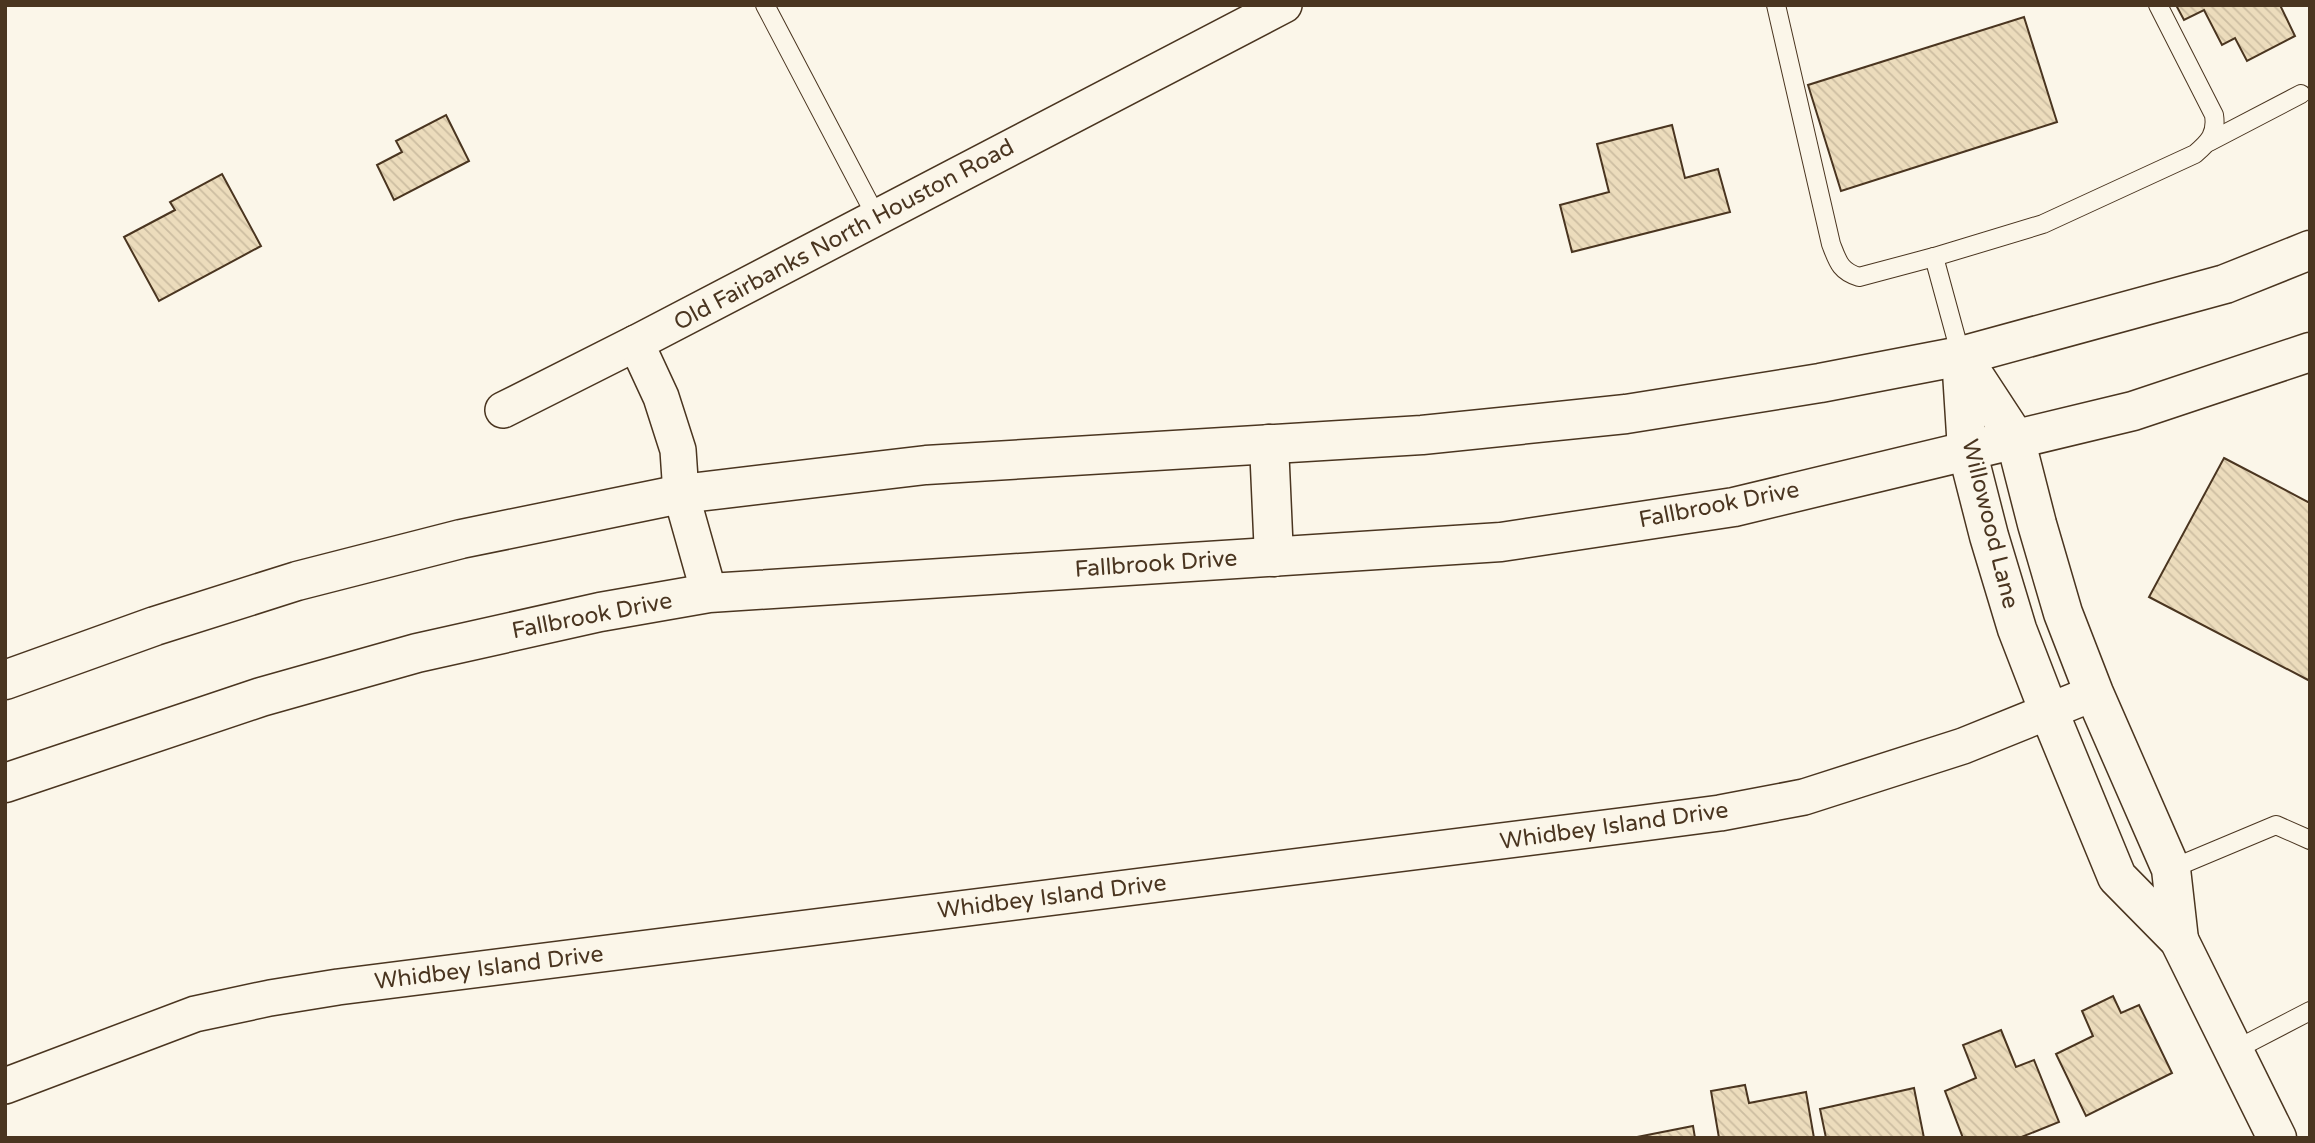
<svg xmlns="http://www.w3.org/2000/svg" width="2315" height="1143" font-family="'Varela Round',sans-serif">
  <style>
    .building { fill: url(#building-back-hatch); stroke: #4a3520; stroke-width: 2 }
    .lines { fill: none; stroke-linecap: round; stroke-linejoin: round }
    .service-casing { stroke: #4a3520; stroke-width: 20 }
    .minor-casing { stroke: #4a3520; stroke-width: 38 }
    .tertiary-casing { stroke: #4a3520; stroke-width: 41 }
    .secondary-casing { stroke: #4a3520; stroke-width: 41 }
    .service { stroke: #fbf6e9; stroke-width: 18 }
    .minor { stroke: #fbf6e9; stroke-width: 35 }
    .tertiary { stroke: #fbf6e9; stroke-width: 38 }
    .secondary { stroke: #fbf6e9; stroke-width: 38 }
    .labels { text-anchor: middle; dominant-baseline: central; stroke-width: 5; stroke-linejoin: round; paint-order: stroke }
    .street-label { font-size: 23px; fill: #4a3520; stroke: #fbf6e9 }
  </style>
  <defs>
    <pattern id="building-back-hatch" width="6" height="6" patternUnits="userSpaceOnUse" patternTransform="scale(1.75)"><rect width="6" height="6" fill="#ecdcbc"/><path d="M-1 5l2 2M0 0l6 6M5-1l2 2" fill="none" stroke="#ccbda1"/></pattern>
  </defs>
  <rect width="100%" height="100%" fill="#fbf6e9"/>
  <g class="building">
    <polygon points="2176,5 2280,5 2295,36 2247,61 2235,38 2222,45 2204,10 2184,20"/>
    <polygon points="2024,17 2057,122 1841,191 1808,85"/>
    <polygon points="446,115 469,161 394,200 377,165 402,152 396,141"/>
    <polygon points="1672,125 1685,178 1718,169 1730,212 1572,252 1560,205 1609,192 1597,144"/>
    <polygon points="222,174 261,246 159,301 124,237 175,210 170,202"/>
    <polygon points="2224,458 2310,503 2310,681 2149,597"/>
    <polygon points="2113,996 2121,1013 2139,1005 2172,1073 2086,1116 2056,1054 2093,1036 2082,1011"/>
    <polygon points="2001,1030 2016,1067 2034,1060 2059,1122 2019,1138 1963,1138 1945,1091 1976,1078 1963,1045"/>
    <polygon points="1745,1085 1749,1103 1806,1092 1814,1138 1719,1138 1711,1091"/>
    <polygon points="1914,1088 1924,1138 1826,1138 1820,1109"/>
    <polygon points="1693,1126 1695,1138 1632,1138"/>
  </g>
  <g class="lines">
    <defs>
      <g id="service">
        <polyline points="765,5 877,218"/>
        <path d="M1776,5L1831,244C1838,262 1840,271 1859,277L1934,257L2043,224L2195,154C2209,142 2217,134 2214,115L2158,5"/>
        <polyline points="2209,142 2301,94"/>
        <polyline points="1934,257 1961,356"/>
        <polyline points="2171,869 2276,825 2310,840"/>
        <polyline points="2233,1051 2310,1011"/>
      </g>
      <g id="minor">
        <polyline points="503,410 636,343"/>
        <polyline points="709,593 681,494 678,450 661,397 636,343 1284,5"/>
        <polyline points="5,1086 195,1014 270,998 338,987 1636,824 1720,813 1804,797 1963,746 2094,693"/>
      </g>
      <g id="tertiary">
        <polyline points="1961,356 1967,450 1989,536 2017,629 2049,712 2117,877 2179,940 2277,1138"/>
        <polyline points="1962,357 2015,438 2037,524 2063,613 2094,693 2171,869 2179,940"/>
      </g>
      <g id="secondary">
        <polyline points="1269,444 1274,557"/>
        <polyline points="5,680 155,626 297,581 461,539 681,494 926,465 1422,435 1626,414 1820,383 1961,356 2225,284 2310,250"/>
        <polyline points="5,783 261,697 417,653 600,612 709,593 1501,542 1734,507 2133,411 2310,352"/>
      </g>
    </defs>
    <use href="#service" class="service-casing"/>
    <use href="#minor" class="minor-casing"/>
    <use href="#tertiary" class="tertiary-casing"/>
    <use href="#secondary" class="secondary-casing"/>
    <use href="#service" class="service"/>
    <use href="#minor" class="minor"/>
    <use href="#tertiary" class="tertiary"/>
    <use href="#secondary" class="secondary"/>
  </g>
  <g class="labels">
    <g class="street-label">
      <text transform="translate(844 235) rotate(-28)">Old Fairbanks North Houston Road</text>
      <text transform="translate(1719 505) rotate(-11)">Fallbrook Drive</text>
      <text transform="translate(1990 524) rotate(76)">Willowood Lane</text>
      <text transform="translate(1156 564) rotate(-4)">Fallbrook Drive</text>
      <text transform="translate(592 616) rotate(-11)">Fallbrook Drive</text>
      <text transform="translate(1614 826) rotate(-8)">Whidbey Island Drive</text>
      <text transform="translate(1052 897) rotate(-7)">Whidbey Island Drive</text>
      <text transform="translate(489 968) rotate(-7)">Whidbey Island Drive</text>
    </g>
  </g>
  <rect width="2315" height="1143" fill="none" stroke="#4a3520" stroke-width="14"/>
</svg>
